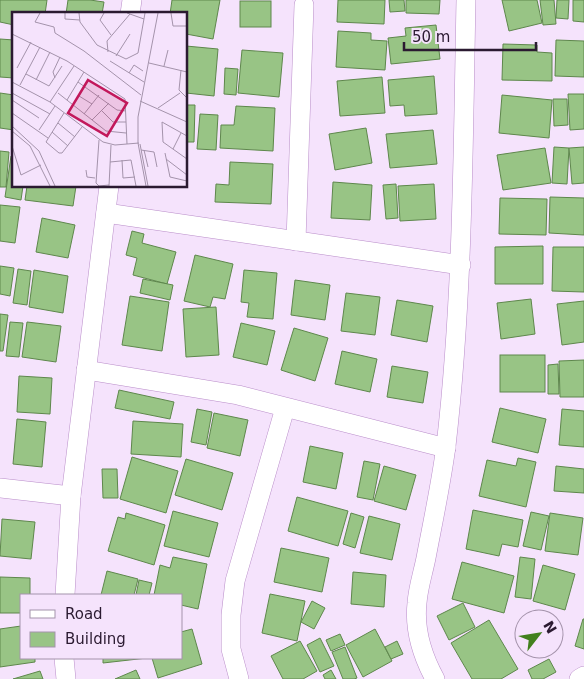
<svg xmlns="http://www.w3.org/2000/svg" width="584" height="679" font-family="'DejaVu Sans',sans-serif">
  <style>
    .building { fill: #98c485; stroke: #5e874c }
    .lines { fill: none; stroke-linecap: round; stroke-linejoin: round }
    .street-casing { stroke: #b98dc9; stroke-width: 20 }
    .street { stroke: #fff; stroke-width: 19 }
    .inset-road { fill: none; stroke: #a493ab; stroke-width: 1 }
    .view { fill: #c2185b; fill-opacity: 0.15; stroke: #c2185b; stroke-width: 2.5 }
    .inset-edge { fill: none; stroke: #2b1a31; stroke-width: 2.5 }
  </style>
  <rect width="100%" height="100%" fill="#f5e3fc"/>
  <g class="building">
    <polygon points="0,0 47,0 45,14 14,14 14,25 0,22"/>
    <polygon points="68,0 90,0 104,2 102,14 66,14"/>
    <polygon points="172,0 220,0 213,39 186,34 186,14 170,14"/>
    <polygon points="338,0 385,0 384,24 337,22"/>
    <polygon points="389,0 404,0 405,11 390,12"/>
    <polygon points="406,0 440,0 439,14 406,13"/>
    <polygon points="502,0 537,0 542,23 509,31"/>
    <polygon points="540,0 554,0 556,24 543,25"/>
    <polygon points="557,0 569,0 568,19 556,18"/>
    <polygon points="573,0 584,0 584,22 573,21"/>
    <rect x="240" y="1" width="31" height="26"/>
    <polygon points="436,25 440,59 391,64 388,38 406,36 405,28"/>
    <polygon points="338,31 371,33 371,40 387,41 385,70 336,67"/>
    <polygon points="0,39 14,40 14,78 0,77"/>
    <polygon points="556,40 584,41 584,77 555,76"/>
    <polygon points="503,44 537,45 537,52 552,53 552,81 502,80"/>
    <polygon points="186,46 218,49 214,96 186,93"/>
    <polygon points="242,50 283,53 279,97 238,93"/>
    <polygon points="225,68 238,69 236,95 224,94"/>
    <polygon points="434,76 437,114 405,116 404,105 390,106 388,80"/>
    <polygon points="382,77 385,113 340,116 337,81"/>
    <polygon points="0,93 14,95 14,130 0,128"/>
    <polygon points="568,94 584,94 584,129 570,130"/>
    <polygon points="502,95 552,100 549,138 499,133"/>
    <polygon points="553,99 567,99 568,125 554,126"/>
    <polygon points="186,105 195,105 194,142 186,142"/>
    <polygon points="236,106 275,108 273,151 220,148 221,125 234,125"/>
    <polygon points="200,114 218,115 216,150 197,149"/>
    <polygon points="366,128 372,163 335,170 329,134"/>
    <polygon points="433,130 437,164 390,168 386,134"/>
    <polygon points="554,147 569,148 567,184 552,183"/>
    <polygon points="584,147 584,183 572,184 569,148"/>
    <polygon points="545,148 551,183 503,190 497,155"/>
    <polygon points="0,151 9,152 6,187 0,187"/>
    <polygon points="11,156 14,156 14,186 23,186 21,200 5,197"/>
    <polygon points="230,162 273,164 271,204 215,202 216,184 229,185"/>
    <polygon points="333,182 372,185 370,220 331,218"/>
    <polygon points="396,184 398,218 386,219 383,185"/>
    <polygon points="434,184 436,219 400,221 398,186"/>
    <polygon points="27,186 76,186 73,206 25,200"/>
    <polygon points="550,197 584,198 584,235 549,233"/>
    <polygon points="500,198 547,199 546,235 499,234"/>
    <polygon points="0,205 20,207 15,243 0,241"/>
    <polygon points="42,218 75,225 68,258 36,252"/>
    <polygon points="132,231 144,234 142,243 176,252 167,284 133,275 137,258 126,255"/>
    <polygon points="543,246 543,284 495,284 495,247"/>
    <polygon points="553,247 584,247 584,292 552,291"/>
    <polygon points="195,255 233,264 225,299 213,297 210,307 184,301"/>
    <polygon points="0,266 14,268 10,296 0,294"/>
    <polygon points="18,269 31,271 27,305 13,303"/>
    <polygon points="34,270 68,276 63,313 29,307"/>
    <polygon points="244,270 277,273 273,319 247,317 249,303 241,302"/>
    <polygon points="143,279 173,285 170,300 140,293"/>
    <polygon points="295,280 330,285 325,320 291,315"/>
    <polygon points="346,293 380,297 375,335 341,331"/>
    <polygon points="130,296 169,302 162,351 122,345"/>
    <polygon points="531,299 535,334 501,339 497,303"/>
    <polygon points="397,300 433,306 427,342 391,335"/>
    <polygon points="584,301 584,342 562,345 557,304"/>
    <polygon points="216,307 219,355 186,357 183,309"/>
    <polygon points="0,314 8,315 3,351 0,351"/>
    <polygon points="10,322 23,323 19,357 6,356"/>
    <polygon points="27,322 61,326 56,362 22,357"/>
    <polygon points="241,323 275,331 267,365 233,357"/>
    <polygon points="294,328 328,338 315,381 281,370"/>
    <polygon points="342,351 377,359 370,392 335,384"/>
    <rect x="500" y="355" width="45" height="37"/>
    <polygon points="584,360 584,397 560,397 559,361"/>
    <polygon points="558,364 559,394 548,394 548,365"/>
    <polygon points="392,366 428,372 423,403 387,397"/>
    <polygon points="19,376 52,378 50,414 17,412"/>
    <polygon points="119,390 174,402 170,419 115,408"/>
    <polygon points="500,408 546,419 538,453 492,442"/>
    <polygon points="197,409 212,412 206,445 191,442"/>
    <polygon points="562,409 584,411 584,447 559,445"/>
    <polygon points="214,413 248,420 240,456 207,448"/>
    <polygon points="17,419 46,422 42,467 13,464"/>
    <polygon points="133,421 183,424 181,457 131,454"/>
    <polygon points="310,446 343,453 336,489 303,482"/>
    <polygon points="132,457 178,471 166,513 120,499"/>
    <polygon points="518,458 536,462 526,507 479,496 487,460 516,466"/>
    <polygon points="186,459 233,473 222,510 175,495"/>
    <polygon points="364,461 380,464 373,500 357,497"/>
    <polygon points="384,466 416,475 406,510 374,501"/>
    <polygon points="556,466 584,469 584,493 554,491"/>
    <polygon points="102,469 117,469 118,498 103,498"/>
    <polygon points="297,497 348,511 338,546 288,531"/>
    <polygon points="473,510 523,520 518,547 502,544 499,556 466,549"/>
    <polygon points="173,511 218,523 209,557 164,546"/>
    <polygon points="531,512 549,516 541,550 523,546"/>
    <polygon points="126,513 165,525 154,565 108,551 118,517 125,519"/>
    <polygon points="351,513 364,517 355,548 343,544"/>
    <polygon points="550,513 583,518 578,555 545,551"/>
    <polygon points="369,516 400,524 392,560 360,553"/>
    <polygon points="2,519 35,522 31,559 0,556"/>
    <polygon points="281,548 329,558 322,592 274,582"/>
    <polygon points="173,557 207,564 198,609 181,605 181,595 154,595 160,565 170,568"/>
    <polygon points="520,557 535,559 531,599 515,597"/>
    <polygon points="462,562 514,576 504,613 452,599"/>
    <polygon points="543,565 575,574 565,610 533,601"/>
    <polygon points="107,571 138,579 134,595 101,595"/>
    <polygon points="353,572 386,575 384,607 351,604"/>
    <polygon points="0,577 30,578 30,595 21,595 21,613 0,613"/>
    <polygon points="139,580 152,583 149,595 136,595"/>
    <polygon points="270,594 305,601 297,641 262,633"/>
    <polygon points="312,601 325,608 314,629 301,622"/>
    <polygon points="463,603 475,627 449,640 437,616"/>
    <polygon points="583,619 584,619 584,649 575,646"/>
    <polygon points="489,620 518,669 501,679 472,679 451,643"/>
    <polygon points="21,626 21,658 35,658 35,662 0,667 0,629"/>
    <polygon points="192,629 202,664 158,678 152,658 181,658 181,632"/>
    <polygon points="375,629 392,661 363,677 346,645"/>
    <polygon points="340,634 345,645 331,651 326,640"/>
    <polygon points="320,638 334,666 320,672 307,645"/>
    <polygon points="300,641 317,671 303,679 283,679 271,656"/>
    <polygon points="397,641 403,654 391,659 385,647"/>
    <polygon points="345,647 357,678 354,679 343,679 332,652"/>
    <polygon points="103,658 147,658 103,663"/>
    <polygon points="549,659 556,672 543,679 532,679 528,670"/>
    <polygon points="136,670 140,679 115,679"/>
    <polygon points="331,670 336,679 325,679 323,675"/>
    <polygon points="40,671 43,679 13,679"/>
  </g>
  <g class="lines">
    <defs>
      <g id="street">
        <polyline points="130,14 132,0"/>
        <polyline points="106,213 461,265"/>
        <polyline points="296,241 304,5"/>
        <polyline points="86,370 238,395 446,448"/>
        <polyline points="0,488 71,496"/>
        <polyline points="65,595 71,496 109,186"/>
        <polyline points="64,658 66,679"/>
        <polyline points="239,679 231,649 231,615 235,581 285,408"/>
        <path d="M435,679C422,655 414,630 417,603C418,588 423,573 426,558C433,521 441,484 446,446C463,298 463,150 466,0"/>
        <polyline points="579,679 584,676"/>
      </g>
    </defs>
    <use href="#street" class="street-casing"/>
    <use href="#street" class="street"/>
  </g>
  <g transform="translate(12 12)">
    <rect width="175" height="175" fill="#f5e3fc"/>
    <path class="inset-road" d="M28,1L23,10L42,15L43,21L72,39L129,83M53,1V7L68,8M67,1L68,10L85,33L114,47L126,41L133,1M92,1L88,8L99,23M115,1L132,7M159,1L161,14H175M0,22L55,49L113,87L115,132M96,40L95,29L118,2M104,44L118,22M98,49L132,70M137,51L175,60M152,54L156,38M5,56L19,30M169,58L167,78L175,86M117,61L122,53L131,59M14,62L37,74L50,54M43,66L41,60L48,45M24,68L38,40M0,70L38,90L91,130L103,133L127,131M66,70L105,98L114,99M8,73L28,35M0,81L38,102M46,81L94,119L114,121M67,84L80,92M0,88L27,106M55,88L72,60M128,89L175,110M38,90L62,54M146,96L168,81M89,98L101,110H114M0,101L36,126M52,101L34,130L47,141H50L70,115M72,102L87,83M80,108L97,91M150,110L151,130L175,147M150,110L175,124M46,111L63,125M0,114L27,139L43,174M27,118L43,94M0,119L18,134L38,174M40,120L56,134M87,128L84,171L87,174L97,173M128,132L136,174M0,134L9,163L29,153M161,137L169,121M129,138L142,140L145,155M132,138L136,155M153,141L158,165L175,169M154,147L175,163M110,148L111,166L123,165M98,150L119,148L124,174M74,158L75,165L83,166M97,174L99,133M134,174L126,131V105L146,1"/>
    <path class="view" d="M76,68L115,91L95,124L56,101Z"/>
    <rect width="175" height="175" class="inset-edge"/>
  </g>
  <rect x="20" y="594" width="162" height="65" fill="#f5e3fc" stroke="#a493ab"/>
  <rect x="30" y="610" width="25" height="8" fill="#ffffff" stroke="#a493ab"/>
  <text x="65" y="619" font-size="15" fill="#2b1a31">Road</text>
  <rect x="30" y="632" width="25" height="15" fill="#98c485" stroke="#a493ab"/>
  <text x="65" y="644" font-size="15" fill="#2b1a31">Building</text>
  <g transform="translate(539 634) rotate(59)"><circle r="24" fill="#f5e3fc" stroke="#a493ab"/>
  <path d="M0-4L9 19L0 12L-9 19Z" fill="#42801e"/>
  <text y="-8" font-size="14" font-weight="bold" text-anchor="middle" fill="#2b1a31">N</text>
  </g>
  <path d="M404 42v8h132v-8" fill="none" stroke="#2b1a31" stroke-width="2.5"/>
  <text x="412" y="42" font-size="15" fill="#2b1a31" stroke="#f5e3fc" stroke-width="4" paint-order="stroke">50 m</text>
</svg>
